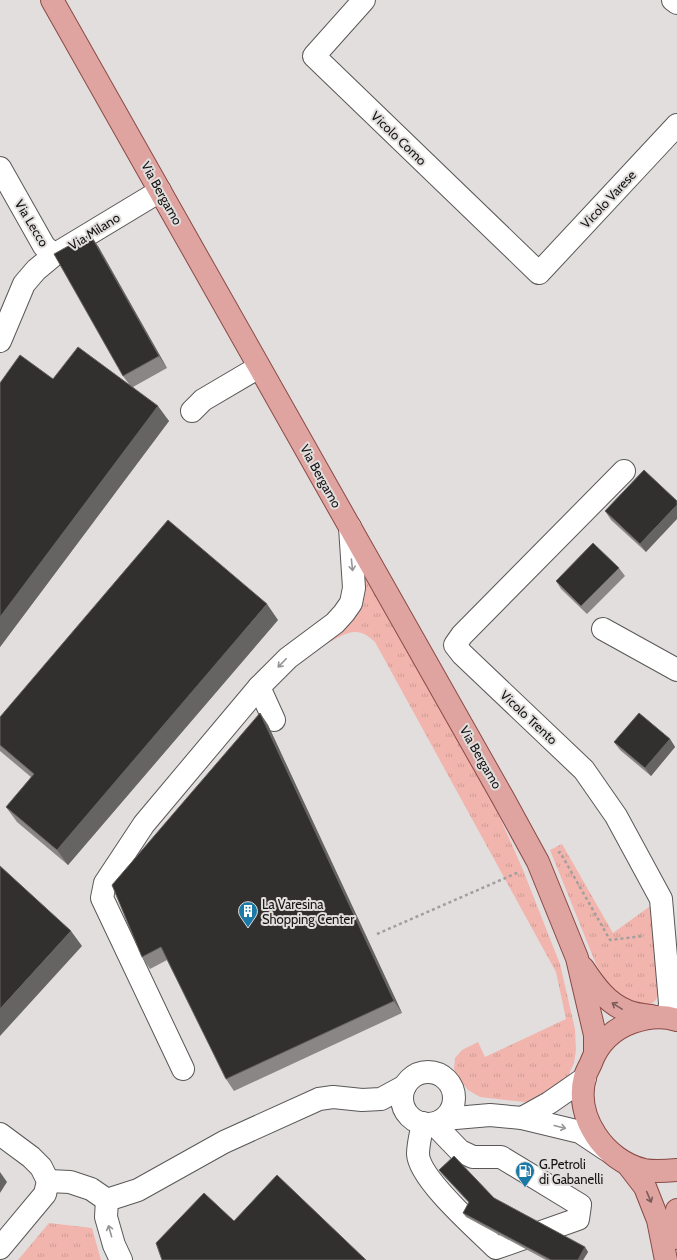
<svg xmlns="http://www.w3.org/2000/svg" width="677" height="1260" font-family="Cabin,sans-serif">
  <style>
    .grass { fill: url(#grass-tufts) }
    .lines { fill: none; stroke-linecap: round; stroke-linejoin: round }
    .minor-casing { stroke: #5a5757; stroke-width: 24 }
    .major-casing { stroke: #8a4a46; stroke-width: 24 }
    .path { stroke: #a19f9e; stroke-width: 2.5; stroke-dasharray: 3 3; stroke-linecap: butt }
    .minor { stroke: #fff; stroke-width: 22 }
    .major { stroke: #dfa4a0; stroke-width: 22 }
    .wall { fill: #8a8686 }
    .shaded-wall { fill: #666463 }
    .building { fill: #322f2f; stroke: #666463 }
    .oneway { stroke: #959595 }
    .oneway2 { stroke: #7a5c5a }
    .labels { text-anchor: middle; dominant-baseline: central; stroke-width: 4; stroke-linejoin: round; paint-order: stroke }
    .street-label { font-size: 13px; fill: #141313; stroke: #e1dedd }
    .poi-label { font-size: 13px; fill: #141313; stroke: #e1dedd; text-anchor: start }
  </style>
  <defs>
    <pattern id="grass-tufts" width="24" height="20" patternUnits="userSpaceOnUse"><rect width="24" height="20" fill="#f1b5ae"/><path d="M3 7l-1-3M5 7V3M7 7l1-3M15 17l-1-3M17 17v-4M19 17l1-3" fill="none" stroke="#ce9b95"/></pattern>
  </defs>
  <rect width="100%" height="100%" fill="#e1dedd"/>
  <g class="grass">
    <path d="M361,571L494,804L523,870L560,964L575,1029L576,1050L574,1063L568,1076L558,1088L536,1101L524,1102L480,1097L468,1090L459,1079L454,1069L455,1058L462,1050L478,1042L485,1057L566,1019L556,972L375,642C356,623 344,635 324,645Z"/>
    <path d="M562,844L613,933L653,904L658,994L656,1000L650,1005C644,1005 637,1005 631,1003C615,997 604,978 596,964L550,850Z"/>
    <polygon points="49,1223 92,1228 101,1260 18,1260"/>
  </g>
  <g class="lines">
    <defs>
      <g id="minor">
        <polyline points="364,0 314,56 539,273 677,125"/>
        <polyline points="673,0 677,3"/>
        <polyline points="0,168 44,246 54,255"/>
        <polyline points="0,341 24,284 36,270 54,255 160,191"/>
        <polyline points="192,411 203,400 259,367"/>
        <polyline points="624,471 462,635 455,645 462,654 584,770 616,816 661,899 670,1003 669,1017"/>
        <polyline points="603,629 677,670"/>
        <polyline points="274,720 259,687 288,658 335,623 344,613 351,603 354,588 350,527"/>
        <polyline points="183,1069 102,898 105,883 144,824 259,687"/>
        <circle cx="428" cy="1098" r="26"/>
        <polyline points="522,1118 549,1103 585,1078"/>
        <polyline points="444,1119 490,1115 522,1118 580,1132 607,1150"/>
        <path d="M423,1123C421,1133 418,1144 418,1154C419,1179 478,1230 496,1248L578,1219L580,1205L501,1157H473L460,1151L434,1124"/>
        <polyline points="0,1134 31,1157 41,1167 48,1181 45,1194 0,1248"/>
        <polyline points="48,1181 70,1182 91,1189 107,1200 138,1190 224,1142 319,1099 333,1097 362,1100 381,1099 405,1086"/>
        <polyline points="107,1200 106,1217 114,1245 121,1260"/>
      </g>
      <g id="major">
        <polyline points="52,0 503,798 538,862 577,958 595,1035 595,1053"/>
        <path d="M583,968C595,986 607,1003 627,1011C634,1014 643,1015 651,1016"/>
        <path d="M677,1020C662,1015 647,1017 633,1022C613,1029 598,1044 591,1063C589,1068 586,1072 585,1077C574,1117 605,1161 644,1170C655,1172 666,1171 677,1170"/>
        <polyline points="628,1165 645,1187 658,1220 666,1260"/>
        <polyline points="677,1210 675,1221 677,1238"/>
      </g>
    </defs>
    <use href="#minor" class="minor-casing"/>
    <use href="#major" class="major-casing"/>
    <g class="path">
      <polyline points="558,853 560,852 610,940 643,936"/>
      <polyline points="377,934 519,872"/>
    </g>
    <use href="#minor" class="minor"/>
    <use href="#major" class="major"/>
  </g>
  <g class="wall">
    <polygon points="98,246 167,368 133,387 169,421 0,647 0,383 53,379 129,384 123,376"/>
    <polygon points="644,470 646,552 611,520 605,511"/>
    <polygon points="619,568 625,576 587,614 561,589 556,581"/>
    <polygon points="278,620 68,865 17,822 6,807 31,777 0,751 0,717"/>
    <polygon points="260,713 268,725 402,1013 234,1091 226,1079 167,960 150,969 142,957"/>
    <polygon points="670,739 675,747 651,776 620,750 614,742"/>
    <polygon points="439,1170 494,1198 585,1247 588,1252 583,1260 546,1260 466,1217 463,1213 469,1203 442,1174"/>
  </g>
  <g class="shaded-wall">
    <polygon points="90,234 98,246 167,368 159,356"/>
    <polygon points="158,406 169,421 0,647 0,617"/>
    <polygon points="677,505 677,519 646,552 640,544"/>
    <polygon points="267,604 278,620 68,865 57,850"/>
    <polygon points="260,713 268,725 402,1013 394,1001"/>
    <polygon points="670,739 675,747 651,776 645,768"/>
    <polygon points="71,931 82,946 0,1036 0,1009"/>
    <polygon points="0,1172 7,1182 0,1193"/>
    <polygon points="585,1247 588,1252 583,1260 578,1260"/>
  </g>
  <g class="building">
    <polygon points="90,234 159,356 123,376 54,254"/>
    <polygon points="78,347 158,406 0,617 0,383 20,355 53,379"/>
    <polygon points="644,470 677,501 677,505 640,544 605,511"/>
    <polygon points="168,520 267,604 57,850 6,807 34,774 0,745 0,717"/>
    <polygon points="593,543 619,568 581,606 556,581"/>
    <polygon points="260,713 394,1001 226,1079 161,947 142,957 112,885"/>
    <polygon points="639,713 670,739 645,768 614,742"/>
    <polygon points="0,866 71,931 0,1009"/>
    <polygon points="454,1156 494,1198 585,1247 578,1260 551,1260 463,1213 469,1202 439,1170"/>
    <polygon points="277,1175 366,1260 162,1260 156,1243 204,1193 234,1221"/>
  </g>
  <defs><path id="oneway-shaft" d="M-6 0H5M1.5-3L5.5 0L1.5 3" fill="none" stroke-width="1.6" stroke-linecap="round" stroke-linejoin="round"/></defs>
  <g class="oneway">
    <use href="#oneway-shaft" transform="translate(352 565) rotate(84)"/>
    <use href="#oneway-shaft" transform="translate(282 663) rotate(134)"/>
    <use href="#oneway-shaft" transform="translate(560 1127) rotate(14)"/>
    <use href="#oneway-shaft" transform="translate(110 1231) rotate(-106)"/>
  </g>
  <g class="oneway2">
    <use href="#oneway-shaft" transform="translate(617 1006) rotate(-148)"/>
    <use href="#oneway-shaft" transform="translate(649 1197) rotate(67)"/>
  </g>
  <defs>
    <symbol id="building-pin" viewBox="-11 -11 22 30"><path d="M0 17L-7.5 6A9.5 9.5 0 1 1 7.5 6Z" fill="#1a79a6" stroke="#e1dedd"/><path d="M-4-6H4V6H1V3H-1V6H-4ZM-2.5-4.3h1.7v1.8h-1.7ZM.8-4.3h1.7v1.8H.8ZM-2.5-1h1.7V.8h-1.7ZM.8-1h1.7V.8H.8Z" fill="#fff"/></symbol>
    <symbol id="fuel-pin" viewBox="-11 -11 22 30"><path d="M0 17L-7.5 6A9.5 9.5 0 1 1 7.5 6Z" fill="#1a79a6" stroke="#e1dedd"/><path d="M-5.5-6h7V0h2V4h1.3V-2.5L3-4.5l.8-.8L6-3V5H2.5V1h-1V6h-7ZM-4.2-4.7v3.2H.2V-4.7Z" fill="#fff"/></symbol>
  </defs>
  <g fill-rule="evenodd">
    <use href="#building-pin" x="237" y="900" width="22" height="30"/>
    <use href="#fuel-pin" x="514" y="1160" width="22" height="30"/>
  </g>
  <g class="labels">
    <g class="street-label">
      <text transform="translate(399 138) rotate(44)">Vicolo Como</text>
      <text transform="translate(162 193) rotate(61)">Via Bergamo</text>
      <text transform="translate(608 199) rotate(-47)">Vicolo Varese</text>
      <text transform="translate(32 223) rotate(59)">Via Lecco</text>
      <text transform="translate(94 231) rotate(-32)">Via Milano</text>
      <text transform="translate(321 476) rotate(61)">Via Bergamo</text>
      <text transform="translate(529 717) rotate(43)">Vicolo Trento</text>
      <text transform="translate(481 757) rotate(60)">Via Bergamo</text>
    </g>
    <g class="poi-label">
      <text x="262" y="904">La Varesina<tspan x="262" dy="15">Shopping Center</tspan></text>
      <text x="539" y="1164">G.Petroli<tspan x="539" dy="15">di Gabanelli</tspan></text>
    </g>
  </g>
</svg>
